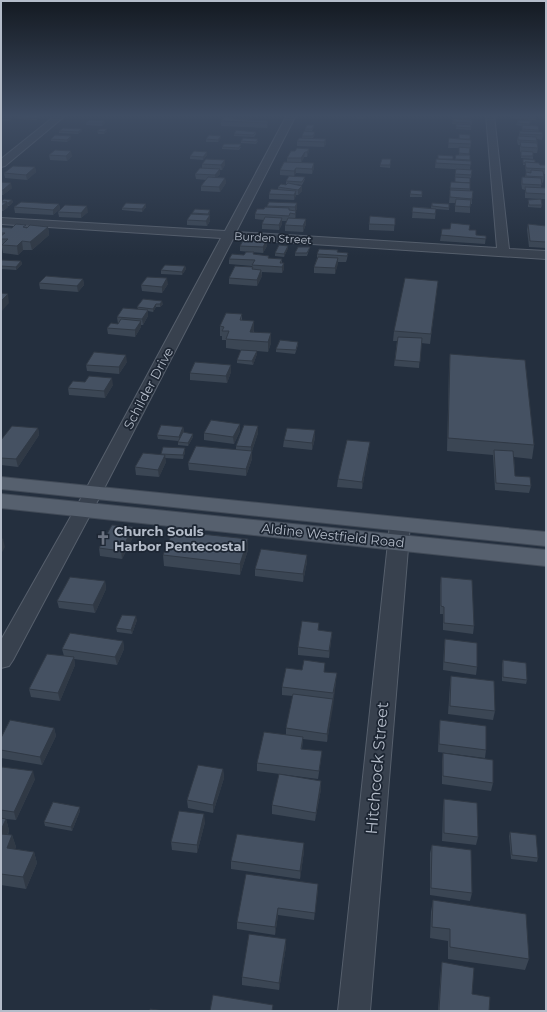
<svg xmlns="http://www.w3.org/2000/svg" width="547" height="1012" font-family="Montserrat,sans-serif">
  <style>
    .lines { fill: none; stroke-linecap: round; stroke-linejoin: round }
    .minor-casing { stroke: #565f6c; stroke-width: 2 }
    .major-casing { stroke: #414a57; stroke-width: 2 }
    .minor { fill: #38414e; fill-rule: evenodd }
    .major { fill: #56606e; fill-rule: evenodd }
    .wall { fill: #3b4654 }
    .shaded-wall { fill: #303945 }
    .building { fill: #455162; stroke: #303945 }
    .labels { text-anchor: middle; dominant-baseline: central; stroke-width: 3.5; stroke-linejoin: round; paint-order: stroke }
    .far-street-label { font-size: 11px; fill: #b4bcc9; stroke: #1d2633 }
    .street-label { font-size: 13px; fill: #b4bcc9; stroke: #1d2633 }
    .poi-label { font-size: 13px; font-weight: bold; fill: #b4bcc9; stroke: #1d2633; text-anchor: start }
    .near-street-label { font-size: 16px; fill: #b4bcc9; stroke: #1d2633 }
  </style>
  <rect width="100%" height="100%" fill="#242f3e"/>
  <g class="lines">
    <defs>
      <g id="minor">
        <polygon points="56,115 66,115 5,166 1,167 1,159"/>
        <polygon points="287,115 296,115 236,232 497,248 486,115 494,115 509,249 546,251 546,259 233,239 97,502 13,660 9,666 1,668 1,640 79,502 221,238 1,224 1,218 225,231"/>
        <polygon points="400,518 407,520 410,524 370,1011 338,1011 390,524 393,520"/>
      </g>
      <g id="major">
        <polygon points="1,477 546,532 546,546 1,489"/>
        <polygon points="1,494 546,550 546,566 1,508"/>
      </g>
    </defs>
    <use href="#minor" class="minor-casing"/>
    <use href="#major" class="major-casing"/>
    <use href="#minor" class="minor"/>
    <use href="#major" class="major"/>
  </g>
  <g class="wall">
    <polygon points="357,115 366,115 364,119 356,119"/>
    <polygon points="453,115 471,115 471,120 472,120 472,125 452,124"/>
    <polygon points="513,115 537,115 537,116 536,120 513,119"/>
    <polygon points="17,117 41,117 37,120 17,119"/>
    <polygon points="1,118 13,118 9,121 1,120"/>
    <polygon points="234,119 268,121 268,125 267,128 221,126 221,121"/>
    <polygon points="531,121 529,126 539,130 538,132 543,135 542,140 537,139 538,148 537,153 533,153 533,159 521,158 521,152 520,152 520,145 518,145 517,141 518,136 519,136 519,131 522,131 522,126 516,125 517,123"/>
    <polygon points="86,123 105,123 102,126 86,125"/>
    <polygon points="456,124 471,125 471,130 456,129"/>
    <polygon points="314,127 312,131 305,131 305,129"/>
    <polygon points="59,131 82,131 78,134 59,133"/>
    <polygon points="97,131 107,131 104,134 98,134"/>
    <polygon points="256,132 256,134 254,137 234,136 234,134"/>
    <polygon points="315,134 313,138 302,138 302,136"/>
    <polygon points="221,136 221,138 218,142 206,142 206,139"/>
    <polygon points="449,138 470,139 471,144 469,155 470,161 471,161 470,170 435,168 436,159 455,160 459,155 459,148 448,148"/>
    <polygon points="51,139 71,139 67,142 51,141"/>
    <polygon points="326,139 326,144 324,147 297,146 297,141"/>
    <polygon points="241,141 258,141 256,144 241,143"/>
    <polygon points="222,147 241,147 239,150 222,149"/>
    <polygon points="309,149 308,154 307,157 304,157 301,163 314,163 314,168 312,174 296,173 294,176 280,175 280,170 287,162 287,158 295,151"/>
    <polygon points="207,152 207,155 203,160 190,159 190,156"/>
    <polygon points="49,155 72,156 67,161 50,160"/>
    <polygon points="391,159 390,168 380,167 380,165"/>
    <polygon points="523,159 535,163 540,165 546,165 546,174 544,174 544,177 543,183 541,182 541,188 546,188 546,199 541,199 542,205 541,208 528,207 528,200 538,199 525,198 525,190 522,189 521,182 522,177 525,177 526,173 525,165 523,165"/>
    <polygon points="202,164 225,165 222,170 220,170 220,174 217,177 225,178 226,183 220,192 201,191 201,186 206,180 196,179 195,174 202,168"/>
    <polygon points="35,167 36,172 27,180 5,178 4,173"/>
    <polygon points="456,169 472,170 471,178 455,177"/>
    <polygon points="305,179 302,185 292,184 302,186 302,191 298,195 296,195 294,200 269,199 269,194 278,189 278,187 286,185 286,181"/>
    <polygon points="1,182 12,188 3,195 1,195 1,197"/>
    <polygon points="451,182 470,183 470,191 472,199 472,204 470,204 470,213 455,212 455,203 449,203"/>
    <polygon points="422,191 422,197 410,197 410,194"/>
    <polygon points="12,200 13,202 9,206 7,206 8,207 3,211 1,211 1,201"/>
    <polygon points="297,203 297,209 296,210 296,216 295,218 306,219 306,224 303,232 285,231 285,225 287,221 282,221 282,224 279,230 262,229 262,224 264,220 255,219 255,214 264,209 267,207 267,206"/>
    <polygon points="432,203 449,208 449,210 436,209 435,219 412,218 413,207 431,208"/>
    <polygon points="59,204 60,209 53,215 15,213 14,207"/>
    <polygon points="146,207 142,212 122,210 122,208"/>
    <polygon points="210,210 210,212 209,215 210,221 207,226 187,225 187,220 193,214 192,213"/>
    <polygon points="58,212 88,212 81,218 59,217"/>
    <polygon points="395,218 394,231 369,230 369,224"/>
    <polygon points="528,224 546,226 546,248 529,247 527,230"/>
    <polygon points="1,227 12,228 48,227 49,235 32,250 23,250 18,255 3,253 2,247 1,247"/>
    <polygon points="442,229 469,230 476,235 486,236 485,244 440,241"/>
    <polygon points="240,246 267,246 263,253 240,251"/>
    <polygon points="288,246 288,248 284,257 275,256 275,253"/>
    <polygon points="310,247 307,256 295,256 295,253"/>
    <polygon points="338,250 338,252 348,253 347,259 346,262 338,262 335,274 314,273 314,267 317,258 317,254"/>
    <polygon points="254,252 254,254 269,256 269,258 282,259 282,263 284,269 282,273 262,272 262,276 257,286 229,284 229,278 252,267 252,266 229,264 229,259"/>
    <polygon points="1,260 21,261 22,264 16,270 1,269"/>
    <polygon points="185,266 186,269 182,275 161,274 161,270"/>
    <polygon points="83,279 84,285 78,292 40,289 39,283"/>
    <polygon points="438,281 430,344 421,343 419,368 394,366 397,341 393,341 394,331"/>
    <polygon points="168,284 162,293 142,291 141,285"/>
    <polygon points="143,299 163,304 160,307 156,307 153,312 148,311 148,316 143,325 141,325 141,327 135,337 108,334 107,328 118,324 117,317 138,309 137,307"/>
    <polygon points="242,314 242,320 254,330 254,332 271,343 268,352 257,351 257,354 253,365 237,363 237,360 241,350 226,348 226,340 222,340 222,336 220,336 220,326"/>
    <polygon points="298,342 298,345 295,354 276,352 276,349"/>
    <polygon points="450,354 534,445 532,459 514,457 515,476 531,486 529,493 495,490 493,455 447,451 449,366"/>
    <polygon points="127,362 119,374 87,371 86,365"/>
    <polygon points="231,372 227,383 190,380 190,373"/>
    <polygon points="113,385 105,398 69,395 68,388"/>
    <polygon points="258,426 258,433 252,451 252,459 246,476 189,470 188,463 236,450 236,446"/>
    <polygon points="183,427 184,431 182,434 193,434 193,437 188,446 178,445 178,441 158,439 157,435"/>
    <polygon points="38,428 39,435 18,467 1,465 1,440"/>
    <polygon points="315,430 315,438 312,450 283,447 284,440"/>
    <polygon points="240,431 234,444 204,440 204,433"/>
    <polygon points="185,448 185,452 183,459 165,458 166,462 159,477 136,475 135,467 161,455 161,454"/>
    <polygon points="369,449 362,489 337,487 338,479"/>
    <polygon points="134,535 122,559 100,556 99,548"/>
    <polygon points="248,550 240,575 164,566 163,555"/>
    <polygon points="307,562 303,582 255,576 255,569"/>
    <polygon points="441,577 474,626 473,634 443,630 443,614 440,614 440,585"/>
    <polygon points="105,581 106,589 95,613 59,608 57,601"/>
    <polygon points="137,620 132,634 117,632 116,628"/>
    <polygon points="319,631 332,632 329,658 298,655 298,647"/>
    <polygon points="445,639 477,667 476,675 443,670 444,647"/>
    <polygon points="123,641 124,649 117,665 74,659 75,665 60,701 31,697 29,689 64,656 62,649"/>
    <polygon points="503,660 527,680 526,684 502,681 502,664"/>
    <polygon points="325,672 336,681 327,742 303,739 302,749 321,759 318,779 257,771 257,763 286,735 286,728 293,696 282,695 282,687"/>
    <polygon points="451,676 495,711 493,720 448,714 450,684"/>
    <polygon points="440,720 486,750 485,758 438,752 439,728"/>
    <polygon points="54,728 56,736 42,765 1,758 1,738"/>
    <polygon points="443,753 493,783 491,791 442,784 442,761"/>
    <polygon points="1,769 35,779 16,820 6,819 9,830 8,835 12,835 16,847 15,849 34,852 37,863 26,889 1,885"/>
    <polygon points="223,769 224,778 213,813 188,808 187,800"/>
    <polygon points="321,781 321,789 315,821 272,814 272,805"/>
    <polygon points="444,799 478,837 476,845 442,841 443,807"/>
    <polygon points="80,811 72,831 45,826 44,822"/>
    <polygon points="205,822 197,853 172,850 171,842"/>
    <polygon points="510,832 538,858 537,862 511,859 509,836"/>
    <polygon points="432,845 472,893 470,901 430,895 430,853"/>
    <polygon points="304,851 300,879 231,869 231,861"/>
    <polygon points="318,884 314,920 278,915 275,935 237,929 237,922"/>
    <polygon points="433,900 529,959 525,970 448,959 448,941 430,938 431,912"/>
    <polygon points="286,939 286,946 279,990 242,985 242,977"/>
    <polygon points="442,962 472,994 489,1011 438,1011 441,970"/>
  </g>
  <g class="shaded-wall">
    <polygon points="41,115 41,117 37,120 37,118"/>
    <polygon points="12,116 13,118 9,121 9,118"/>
    <polygon points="105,121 105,123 102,126 102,123"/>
    <polygon points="268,121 268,125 267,128 267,123"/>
    <polygon points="82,129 82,131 78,134 78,132"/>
    <polygon points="107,129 107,131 104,134 104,132"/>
    <polygon points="71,136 71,139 67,142 67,140"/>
    <polygon points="221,136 221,138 218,142 218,140"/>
    <polygon points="326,139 326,144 324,147 324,142"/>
    <polygon points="309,149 308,154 307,157 307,152"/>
    <polygon points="71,151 72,156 67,161 66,156"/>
    <polygon points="207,152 207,155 203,160 203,157"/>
    <polygon points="305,152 304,157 301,163 301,158"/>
    <polygon points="225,160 225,165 222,170 221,165"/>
    <polygon points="314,163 314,168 312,174 312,169"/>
    <polygon points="35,167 36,172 27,180 26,175"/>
    <polygon points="296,168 296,173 294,176 294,171"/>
    <polygon points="220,169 220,174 215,180 215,175"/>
    <polygon points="225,178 226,183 220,192 219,187"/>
    <polygon points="11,183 12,188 3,195 3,190"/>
    <polygon points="302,186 302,191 298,195 298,190"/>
    <polygon points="296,191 296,196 294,200 294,195"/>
    <polygon points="12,200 13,202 9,206 8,203"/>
    <polygon points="7,202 8,207 3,211 2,206"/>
    <polygon points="297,203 297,209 295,213 295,207"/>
    <polygon points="59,204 60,209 53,215 53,210"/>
    <polygon points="146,204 146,207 142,212 142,209"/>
    <polygon points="87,206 88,212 81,218 81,213"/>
    <polygon points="210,210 210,212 208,216 208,214"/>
    <polygon points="296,211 296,216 295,219 295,214"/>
    <polygon points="210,215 210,221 207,226 206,221"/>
    <polygon points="282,218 282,224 279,230 279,225"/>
    <polygon points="306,219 306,224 303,232 303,226"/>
    <polygon points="48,227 49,235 32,250 30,242"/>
    <polygon points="267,240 267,246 263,253 263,247"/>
    <polygon points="22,241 23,250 18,255 17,246"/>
    <polygon points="288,246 288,248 284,257 284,254"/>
    <polygon points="338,258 338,264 335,274 335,268"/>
    <polygon points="21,261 22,264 16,270 16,267"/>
    <polygon points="284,263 284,269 282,273 282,267"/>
    <polygon points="185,266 186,269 182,275 182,272"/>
    <polygon points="261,270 262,276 257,286 257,280"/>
    <polygon points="167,278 168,284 162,293 162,287"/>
    <polygon points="83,279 84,285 78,292 77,286"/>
    <polygon points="8,294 9,303 1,312 1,301"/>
    <polygon points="162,301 163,304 160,307 160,304"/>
    <polygon points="156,304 156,307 153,312 153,309"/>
    <polygon points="148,310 148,316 143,325 142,319"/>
    <polygon points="141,321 141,327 135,337 135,330"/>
    <polygon points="254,321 254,330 250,341 250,332"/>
    <polygon points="271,333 271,343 268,352 268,342"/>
    <polygon points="257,351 257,354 253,365 252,361"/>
    <polygon points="126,355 127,362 119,374 119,367"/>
    <polygon points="231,365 231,372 227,383 226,376"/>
    <polygon points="112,378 113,385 105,398 104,391"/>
    <polygon points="240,424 240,431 234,444 233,437"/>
    <polygon points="258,426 258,433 251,454 251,447"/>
    <polygon points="183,427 184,431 180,441 179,437"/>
    <polygon points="38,428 39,435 18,467 16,459"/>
    <polygon points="315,430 315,438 312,450 312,443"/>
    <polygon points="193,434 193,437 188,446 188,443"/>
    <polygon points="370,442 369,449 362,489 362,482"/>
    <polygon points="185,448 185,452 183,459 183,455"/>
    <polygon points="252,451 252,459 246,476 246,469"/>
    <polygon points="165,455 166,462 159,477 158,470"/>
    <polygon points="133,527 134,535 122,559 121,551"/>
    <polygon points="3,539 5,547 1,554 1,543"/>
    <polygon points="248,539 248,550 240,575 240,564"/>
    <polygon points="307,555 307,562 303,582 303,574"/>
    <polygon points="105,581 106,589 95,613 93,605"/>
    <polygon points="136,616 137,620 132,634 131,630"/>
    <polygon points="332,632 331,640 329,658 329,651"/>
    <polygon points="123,641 124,649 117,665 115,657"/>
    <polygon points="74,657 75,665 60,701 58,693"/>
    <polygon points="337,673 333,707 327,742 327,734"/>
    <polygon points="54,728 56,736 42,765 40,757"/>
    <polygon points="223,769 224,778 213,813 213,805"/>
    <polygon points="33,771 35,779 16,820 14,812"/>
    <polygon points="321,781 321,789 315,821 316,813"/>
    <polygon points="80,807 80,811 72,831 71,827"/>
    <polygon points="204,814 205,822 197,853 197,845"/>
    <polygon points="6,819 9,830 3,845 1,838 1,830"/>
    <polygon points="12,835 16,847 10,860 7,848"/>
    <polygon points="304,843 304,851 300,879 300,871"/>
    <polygon points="34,852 37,863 26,889 23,877"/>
    <polygon points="318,884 318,892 314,920 315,913"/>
    <polygon points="278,908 278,915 275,935 275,927"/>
    <polygon points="286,939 286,946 279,990 279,983"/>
  </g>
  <g class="building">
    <polygon points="19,115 40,115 37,118 17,117"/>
    <polygon points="357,115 365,115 364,117 356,117"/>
    <polygon points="453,115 471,115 471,118 452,117"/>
    <polygon points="4,116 12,116 9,118 1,118"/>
    <polygon points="224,117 234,118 233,119 268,121 267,123 221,121"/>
    <polygon points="453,119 472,120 472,123 453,122"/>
    <polygon points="89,120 105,121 102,123 86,123"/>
    <polygon points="518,120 531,121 529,124 517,123"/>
    <polygon points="456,124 471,125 471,128 456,127"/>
    <polygon points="307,125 314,125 312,129 305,129"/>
    <polygon points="522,125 538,126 539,130 522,129"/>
    <polygon points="63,128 82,129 78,132 59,131"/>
    <polygon points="100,129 107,129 104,132 97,131"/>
    <polygon points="236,130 256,132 253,135 234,134"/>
    <polygon points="304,131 315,132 313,136 302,136"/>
    <polygon points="519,131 542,132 543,135 520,134"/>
    <polygon points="459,134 470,135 470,139 459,139"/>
    <polygon points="55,135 71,136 67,140 51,139"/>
    <polygon points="209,135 221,136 218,140 206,139"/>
    <polygon points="518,136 536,137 537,141 518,140"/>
    <polygon points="243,138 258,139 256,142 241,141"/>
    <polygon points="299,138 326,139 324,142 297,141"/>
    <polygon points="449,138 471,140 471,144 448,143"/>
    <polygon points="520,142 537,143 538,148 521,147"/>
    <polygon points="224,144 241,144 239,148 222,147"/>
    <polygon points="459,147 470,148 469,154 459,153"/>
    <polygon points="297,148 309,149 307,152 305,152 301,158 287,158 291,151 295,151"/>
    <polygon points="55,150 71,151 66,156 49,155"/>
    <polygon points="194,151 207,152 203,157 190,156"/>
    <polygon points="521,151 533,152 533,156 521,156"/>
    <polygon points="438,155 453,156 453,159 438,159"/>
    <polygon points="456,155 470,155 470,160 455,159"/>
    <polygon points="206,159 225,160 221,165 202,164"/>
    <polygon points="382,159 391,159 390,165 380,165"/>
    <polygon points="436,159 471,161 471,165 436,163"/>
    <polygon points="523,159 535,160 535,163 525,162 525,163 523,163"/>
    <polygon points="284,162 314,163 312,169 296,168 294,171 280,170"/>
    <polygon points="525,162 539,163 540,165 546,165 546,169 526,168"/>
    <polygon points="13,166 35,167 26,175 4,173"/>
    <polygon points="200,168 220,169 215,175 195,174"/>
    <polygon points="456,169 472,170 471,175 455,174"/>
    <polygon points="531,170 543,171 544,177 526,176 526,172 531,173"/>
    <polygon points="289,176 305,177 302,182 286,181"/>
    <polygon points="208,177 225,178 219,187 201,186"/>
    <polygon points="455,177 470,178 470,183 455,182"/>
    <polygon points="522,177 541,178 542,185 522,184"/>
    <polygon points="1,182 11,183 3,190 1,190"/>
    <polygon points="451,182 470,183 470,189 450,188"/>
    <polygon points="288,183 302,186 298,190 278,187 281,184 286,185"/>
    <polygon points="525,187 546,188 546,194 526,193"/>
    <polygon points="271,189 296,191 294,195 269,194"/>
    <polygon points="411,190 422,191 422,195 410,194"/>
    <polygon points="450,190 473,191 472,199 450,197"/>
    <polygon points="4,199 12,200 8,203 7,203 7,202 1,202"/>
    <polygon points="456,199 471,200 470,207 455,206"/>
    <polygon points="541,199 542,205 529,205 528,200"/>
    <polygon points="1,202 7,202 2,206 1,206"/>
    <polygon points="21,202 59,204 53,210 14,207"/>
    <polygon points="269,202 297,203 295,207 267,206"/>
    <polygon points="126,203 146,204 142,209 122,208"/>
    <polygon points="432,203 449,204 449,208 432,206"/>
    <polygon points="65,205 87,206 81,213 58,212"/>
    <polygon points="265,207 289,208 289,210 296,211 295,214 290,213 289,216 255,214 257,209 264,209"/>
    <polygon points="413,207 436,209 435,214 412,212"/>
    <polygon points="195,209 210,210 208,214 192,213"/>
    <polygon points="191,214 210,215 206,221 187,220"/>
    <polygon points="370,216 395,218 395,225 369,224"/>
    <polygon points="265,217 282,218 279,225 262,224"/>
    <polygon points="288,218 306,219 303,226 285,225"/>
    <polygon points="451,223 470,225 469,230 476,230 476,235 486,236 486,239 441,235 442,229 450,229"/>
    <polygon points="16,224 26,225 23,227 27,228 30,225 48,227 30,242 22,241 17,246 2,245 8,239 1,239 1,236 5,233 1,233 1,227 12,228"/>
    <polygon points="528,224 546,226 546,242 530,241"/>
    <polygon points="244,239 267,240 263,247 240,246"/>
    <polygon points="279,245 288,246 284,254 275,253"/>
    <polygon points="298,247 310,247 307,253 295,253"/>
    <polygon points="319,249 338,250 337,252 348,253 347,256 317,254"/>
    <polygon points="246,252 254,252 253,254 269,256 268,258 282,259 280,263 284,263 282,267 252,265 255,260 229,259 232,254 244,255"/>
    <polygon points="318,257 338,258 335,268 314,267"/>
    <polygon points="1,260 21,261 16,267 1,266"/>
    <polygon points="165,265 185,266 182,272 161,270"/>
    <polygon points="235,266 253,267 252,269 261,270 257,280 229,278"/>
    <polygon points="46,276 83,279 77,286 39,283"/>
    <polygon points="147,277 167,278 162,287 141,285"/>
    <polygon points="405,278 438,281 431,334 394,331"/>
    <polygon points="1,293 8,294 1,301"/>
    <polygon points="143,299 162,301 160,304 156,304 153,309 137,307"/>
    <polygon points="123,308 148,310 142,319 117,317"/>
    <polygon points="226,313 242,314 240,320 254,321 250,332 271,333 268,342 226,339 229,331 222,331 224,327 220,326"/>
    <polygon points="121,319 141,321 135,330 107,328 111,323 118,324"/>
    <polygon points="398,337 422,338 420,362 395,360"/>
    <polygon points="280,340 298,342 296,350 276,349"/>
    <polygon points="241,350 257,351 252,361 237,360"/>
    <polygon points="94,352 126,355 119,367 86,365"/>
    <polygon points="450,354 525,360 534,445 448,438"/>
    <polygon points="195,362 231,365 226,376 190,373"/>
    <polygon points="89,376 112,378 104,391 68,388 73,381 85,382"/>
    <polygon points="211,420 240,424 233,437 204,433"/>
    <polygon points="161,425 183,427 179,437 157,435"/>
    <polygon points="244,425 258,426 251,447 236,446"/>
    <polygon points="12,426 38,428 16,459 1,458 1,440"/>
    <polygon points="287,428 315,430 312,443 284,440"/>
    <polygon points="183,432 193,434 188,443 178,442"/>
    <polygon points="347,440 370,442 362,482 338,479"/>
    <polygon points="196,446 252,451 246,469 188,463"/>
    <polygon points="163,447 185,448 183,455 161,454"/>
    <polygon points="494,450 513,451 515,476 530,477 531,486 496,483"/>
    <polygon points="143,453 165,455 158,470 135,467"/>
    <polygon points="112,525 133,527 121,551 99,548"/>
    <polygon points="173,531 248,539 240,564 163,555"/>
    <polygon points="1,539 3,539 1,543"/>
    <polygon points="261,549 307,555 303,574 255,569"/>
    <polygon points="70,577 105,581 93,605 57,601"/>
    <polygon points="441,577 472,580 474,626 444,623 444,607 441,606"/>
    <polygon points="122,615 136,616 131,630 116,628"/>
    <polygon points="302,621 319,623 318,630 332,632 329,651 298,647"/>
    <polygon points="70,633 123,641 115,657 62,649"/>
    <polygon points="445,639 477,643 477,667 444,662"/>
    <polygon points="47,654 74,657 58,693 29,689"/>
    <polygon points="304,660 325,663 324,672 337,673 333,693 282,687 286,668 302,670"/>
    <polygon points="503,660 526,663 527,680 503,677"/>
    <polygon points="451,676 494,681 495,711 450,706"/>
    <polygon points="293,694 333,699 327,734 286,728"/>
    <polygon points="10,720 54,728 40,757 1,750 1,738"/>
    <polygon points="440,720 486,726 486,750 439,744"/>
    <polygon points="264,732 303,737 301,749 322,751 319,771 257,763"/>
    <polygon points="443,753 493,760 493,783 443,776"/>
    <polygon points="198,765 223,769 213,805 187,800"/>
    <polygon points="2,767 33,771 14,812 1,810 1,769"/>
    <polygon points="279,774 321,781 316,813 272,805"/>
    <polygon points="444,799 477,803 478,837 444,833"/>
    <polygon points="53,802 80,807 71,827 44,822"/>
    <polygon points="179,811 204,814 197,845 171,842"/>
    <polygon points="1,818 6,819 1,830"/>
    <polygon points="510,832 536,835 538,858 512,855"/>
    <polygon points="1,834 12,835 7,848 34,852 23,877 1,874"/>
    <polygon points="237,834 304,843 300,871 231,861"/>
    <polygon points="432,845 471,850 472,893 431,888"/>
    <polygon points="246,874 318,884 315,913 278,908 275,927 237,922"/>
    <polygon points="433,900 526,914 529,959 450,947 450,929 432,927"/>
    <polygon points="249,934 286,939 279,983 242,977"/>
    <polygon points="442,962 474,968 472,994 490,997 489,1011 442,1011 439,1010"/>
    <polygon points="213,995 273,1005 272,1011 210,1011"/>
    <polygon points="150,1009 165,1011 150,1011"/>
  </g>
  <linearGradient id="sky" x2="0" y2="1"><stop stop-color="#141a22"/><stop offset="0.45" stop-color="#3f4d63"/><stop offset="1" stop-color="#3f4d63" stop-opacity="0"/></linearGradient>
  <rect width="547" height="257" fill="url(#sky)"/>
  <defs>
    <symbol id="church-bare" viewBox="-9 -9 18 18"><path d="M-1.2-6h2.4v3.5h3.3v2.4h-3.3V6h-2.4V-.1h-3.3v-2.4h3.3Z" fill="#6b7280" stroke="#1d2633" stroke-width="2.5" paint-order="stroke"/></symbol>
  </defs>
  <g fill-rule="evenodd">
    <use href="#church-bare" x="93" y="528" width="20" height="20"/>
  </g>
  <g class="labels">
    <g class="far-street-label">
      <text transform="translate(273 238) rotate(3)">Burden Street</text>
    </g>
    <g class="street-label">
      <text transform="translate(148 388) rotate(-62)">Schilder Drive</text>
      <text transform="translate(333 535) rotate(6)">Aldine Westfield Road</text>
    </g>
    <g class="poi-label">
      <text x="114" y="531">Church Souls<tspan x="114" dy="15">Harbor Pentecostal</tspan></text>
    </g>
    <g class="near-street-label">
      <text transform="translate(377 768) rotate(-85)">Hitchcock Street</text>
    </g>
  </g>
  <rect width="547" height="1012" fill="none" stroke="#b4bcc9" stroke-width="4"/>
</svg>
